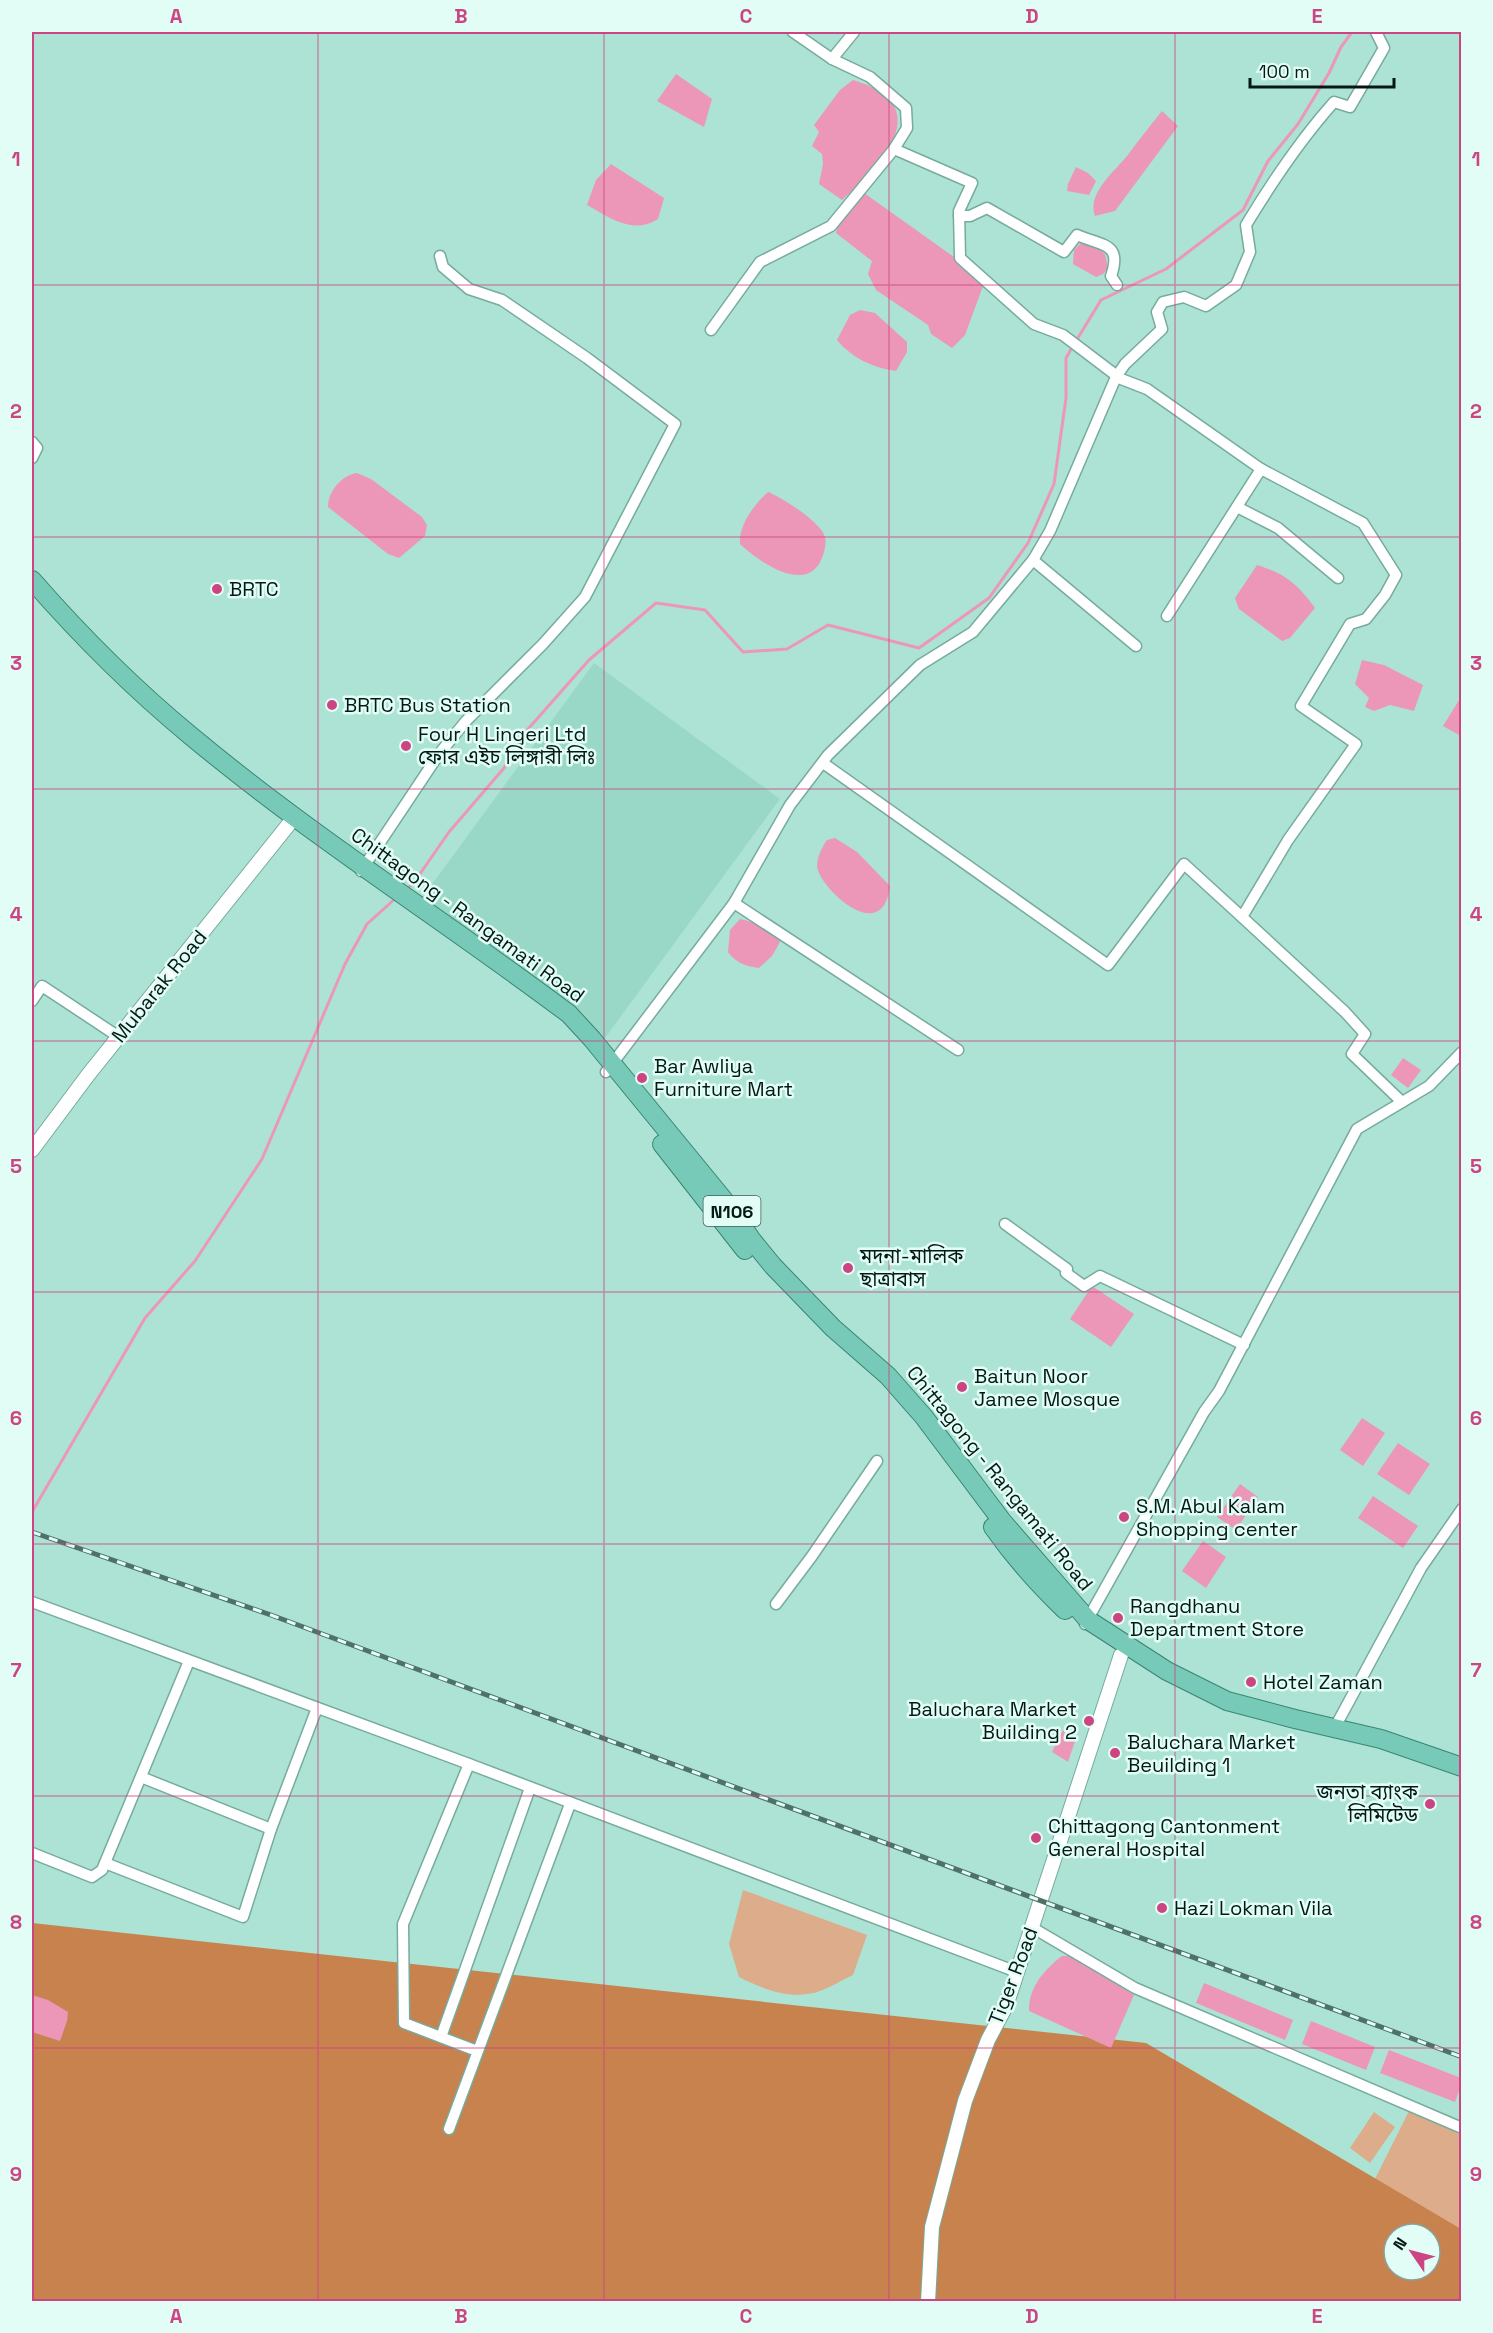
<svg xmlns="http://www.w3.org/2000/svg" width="1493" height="2333" font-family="'Space Grotesk','Noto Sans Bengali',sans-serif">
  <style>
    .built { fill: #99d8c7 }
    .green { fill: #dcac8b }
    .forest { fill: #c7824e; fill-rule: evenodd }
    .water { fill: #ec97b7 }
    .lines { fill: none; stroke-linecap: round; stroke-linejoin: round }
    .stream { stroke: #ec97b7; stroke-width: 3 }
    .minor-casing { stroke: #76ab9d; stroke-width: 13 }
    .tertiary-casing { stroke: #76ab9d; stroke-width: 16 }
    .trunk-casing { stroke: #3a8473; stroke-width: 20 }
    .minor { stroke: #fff; stroke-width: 10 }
    .tertiary { stroke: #fff; stroke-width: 14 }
    .trunk { stroke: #78cab8; stroke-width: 18 }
    .rail-casing { stroke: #4e7269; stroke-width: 5 }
    .rail { stroke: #e2fdf5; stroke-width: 3; stroke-dasharray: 9; stroke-linecap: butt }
    .grid { fill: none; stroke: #cc4482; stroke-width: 1.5; stroke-opacity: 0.55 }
    .poi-dot { fill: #cc4482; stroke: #e2fdf5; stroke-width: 2 }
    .labels { text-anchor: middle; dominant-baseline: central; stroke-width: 5; stroke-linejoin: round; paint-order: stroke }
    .shield { fill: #e2fdf5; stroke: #475d58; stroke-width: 1.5 }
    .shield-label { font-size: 18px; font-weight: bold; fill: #041914 }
    .poi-label { font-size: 20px; fill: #041914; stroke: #e2fdf5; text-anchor: start }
    .street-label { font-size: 20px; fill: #041914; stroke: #e2fdf5 }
    .neatline { fill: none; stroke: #cc4482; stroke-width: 2 }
    .grid-label { font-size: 20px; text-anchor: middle; font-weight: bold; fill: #cc4482 }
  </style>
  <rect width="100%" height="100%" fill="#ace3d4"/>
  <polygon class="built" points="594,663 780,799 605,1038 419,902"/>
  <g class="green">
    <path d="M743,1890L867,1935L853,1975C842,1980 831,1987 820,1991C793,2001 762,1989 739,1977L729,1944Z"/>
    <polygon points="1410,2109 1461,2135 1461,2237 1369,2191"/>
    <polygon points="1374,2112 1395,2127 1370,2163 1350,2148"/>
  </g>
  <path class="forest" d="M32,1923L1146,2043L1461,2229V2301L32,2302ZM1394,2234H1430V2270H1394Z"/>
  <g class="water">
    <polygon points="676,74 712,99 704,127 657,101"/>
    <path d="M853,80C938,105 883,164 842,200L819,184L823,164L822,154L812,146L819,132L814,125L840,90Z"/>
    <path d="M1162,111L1178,126L1115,211L1095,216C1087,193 1114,172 1127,156C1138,141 1150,126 1162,111Z"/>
    <path d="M611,164L664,198L658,219C633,235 610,218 587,205L596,180Z"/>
    <polygon points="1076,167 1088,173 1096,181 1089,195 1067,191 1068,184"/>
    <polygon points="864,193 954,257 961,267 983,286 965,335 952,348 931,334 928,325 876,290 868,274 872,261 836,233 838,225"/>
    <polygon points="1081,243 1093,245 1105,254 1108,268 1103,274 1096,277 1073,264 1074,250"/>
    <path d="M860,310L875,313L907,342V352L896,371C873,368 852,358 837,340L850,315Z"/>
    <path d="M357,473L371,479L422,517L427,525L425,536L399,558L388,554L328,507C328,491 342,475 357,473Z"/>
    <path d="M768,492C781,497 821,522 825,537C827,545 823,557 819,564C801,592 757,560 740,544C738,526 755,503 768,492Z"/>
    <path d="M1257,565C1286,574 1297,584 1315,608L1290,638L1282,641L1239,609L1235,598Z"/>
    <polygon points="1362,660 1384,665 1423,685 1414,711 1390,705 1374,711 1365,707 1369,698 1355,684"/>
    <polygon points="1461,697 1461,736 1443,726"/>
    <path d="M835,838L857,852L890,886C882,949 818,886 817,866C817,857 822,847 827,840Z"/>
    <path d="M740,919C754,922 772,929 780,942L772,956L759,968C745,966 736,963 728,952L730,930Z"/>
    <polygon points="1403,1058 1421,1070 1408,1088 1391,1075"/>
    <polygon points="1092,1286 1134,1314 1111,1347 1070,1319"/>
    <polygon points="1362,1418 1385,1433 1363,1466 1340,1450"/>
    <polygon points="1398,1443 1430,1464 1409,1495 1377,1474"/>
    <polygon points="1240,1484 1258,1497 1236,1530 1217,1517"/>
    <polygon points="1373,1496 1418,1526 1403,1548 1358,1518"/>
    <polygon points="1203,1541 1226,1557 1206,1588 1182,1571"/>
    <polygon points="1063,1730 1077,1735 1068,1762 1052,1752"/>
    <path d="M1062,1956H1071L1134,1995L1111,2048L1029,2011C1028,1988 1044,1970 1062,1956Z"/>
    <polygon points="1204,1983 1293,2020 1285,2040 1196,2003"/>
    <polygon points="32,1995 48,2000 68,2012 67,2021 60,2041 32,2032"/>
    <polygon points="1311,2021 1375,2047 1366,2070 1302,2044"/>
    <polygon points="1389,2050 1461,2078 1461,2085 1455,2102 1380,2073"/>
  </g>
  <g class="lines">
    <g class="stream">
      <polyline points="1076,341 1101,300 1166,269 1243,210 1268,161 1298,124 1329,73 1341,47 1352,32"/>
      <polyline points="407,889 415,881 449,832 504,768 521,737 589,660 656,603 705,610 743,652 787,649 828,625 919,648 989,598 1028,543 1054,484 1066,398 1066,358 1073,346"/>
      <polyline points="32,1512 145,1318 195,1261 262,1159 345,964 367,924 397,897"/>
    </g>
    <defs>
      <g id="minor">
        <polyline points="832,59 854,32"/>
        <polyline points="894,149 972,183 959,211 960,258 1034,324 1063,335 1117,376"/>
        <path d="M959,216H970L987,208L1064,252L1077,235C1101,246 1123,242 1111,276L1117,285"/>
        <polyline points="711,330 760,262 831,226 894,149 907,128 906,108 870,77 832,59 793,32"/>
        <polyline points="1116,377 1147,389 1261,469 1167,616"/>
        <polyline points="32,442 37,448 32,458"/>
        <polyline points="1261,469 1363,523 1396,575 1385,595 1366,619 1350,624 1301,706 1356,744 1288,840 1242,917 1345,1012 1365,1034 1352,1054 1402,1102"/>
        <polyline points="1237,507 1278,528 1338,578"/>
        <path d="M1033,560L1050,531L1116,377L1125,364L1162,329L1157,312L1163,302L1184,297L1206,306L1236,285L1250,252L1246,225C1272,182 1300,140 1334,102L1350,107L1384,48L1376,32"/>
        <polyline points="823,763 1108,965 1184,864 1242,917"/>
        <polyline points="361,871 439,754 466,721 543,644 585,597 675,424 587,358 502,300 469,289 443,267 440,256"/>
        <polyline points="734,903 958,1050"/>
        <polyline points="32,1001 42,986 119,1037"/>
        <polyline points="606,1072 734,903 790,805 828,755 920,665 973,632 1033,560 1136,646"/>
        <polyline points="1005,1224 1067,1269 1066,1273 1084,1286 1100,1276 1244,1345"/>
        <polyline points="32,1602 469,1764 1017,1972"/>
        <polyline points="776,1604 812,1556 877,1461"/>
        <polyline points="1085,1624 1204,1412 1219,1391 1357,1129 1429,1086 1462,1052"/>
        <polyline points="1333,1731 1421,1568 1462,1509"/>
        <polyline points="469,1764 403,1924 404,2023 477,2051"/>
        <polyline points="141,1777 271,1829"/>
        <polyline points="32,1853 92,1877 102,1870 189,1661"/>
        <polyline points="105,1863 243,1917 271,1829 317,1708"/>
        <polyline points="1033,1928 1135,1988 1462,2128"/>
        <polyline points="441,2037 530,1788"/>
        <polyline points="449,2129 570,1804"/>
      </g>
      <g id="tertiary">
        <polyline points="32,1150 88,1075 289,824"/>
        <polyline points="928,2302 932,2227 965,2101 988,2040 1006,2006 1121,1655"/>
      </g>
      <g id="trunk">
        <path d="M32,580C80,635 134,689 191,736C311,836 444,920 569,1014L592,1039L732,1210L751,1239L773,1266L833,1328L888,1376L924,1417L1002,1521L1088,1620L1167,1671L1227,1701L1295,1719L1381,1739L1462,1767"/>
        <polyline points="662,1144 745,1250"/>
        <path d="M993,1527C1014,1557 1038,1584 1065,1610"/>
      </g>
    </defs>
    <use href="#minor" class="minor-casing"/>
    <use href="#tertiary" class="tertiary-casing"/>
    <use href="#trunk" class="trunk-casing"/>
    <use href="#minor" class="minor"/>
    <use href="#tertiary" class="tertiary"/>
    <use href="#trunk" class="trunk"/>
    <defs>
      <polyline id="rail" points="32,1532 271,1615 1462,2057"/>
    </defs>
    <use href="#rail" class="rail-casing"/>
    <use href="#rail" class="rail"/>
  </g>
  <path class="grid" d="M318,32V2302M604,32V2302M889,32V2302M1175,32V2302M32,285H1462M32,537H1462M32,789H1462M32,1041H1462M32,1292H1462M32,1544H1462M32,1796H1462M32,2048H1462"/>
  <g class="poi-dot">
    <circle cx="217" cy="589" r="6"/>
    <circle cx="332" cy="705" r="6"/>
    <circle cx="406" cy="746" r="6"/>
    <circle cx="642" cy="1078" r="6"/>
    <circle cx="848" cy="1268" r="6"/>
    <circle cx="962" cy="1387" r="6"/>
    <circle cx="1124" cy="1517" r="6"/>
    <circle cx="1118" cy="1618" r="6"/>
    <circle cx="1251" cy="1682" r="6"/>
    <circle cx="1089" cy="1721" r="6"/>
    <circle cx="1115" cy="1753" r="6"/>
    <circle cx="1430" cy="1804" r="6"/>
    <circle cx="1036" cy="1838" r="6"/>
    <circle cx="1162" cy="1908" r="6"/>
  </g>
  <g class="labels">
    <rect class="shield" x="703.5" y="1196" width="57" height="30" rx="4.5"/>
    <g class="shield-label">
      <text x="732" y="1211">N106</text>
    </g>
    <g class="poi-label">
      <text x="229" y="589">BRTC</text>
      <text x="344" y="705">BRTC Bus Station</text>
      <text x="418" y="734">Four H Lingeri Ltd<tspan x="418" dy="23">ফোর এইচ লিঙ্গারী লিঃ</tspan></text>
      <text x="654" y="1066">Bar Awliya<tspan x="654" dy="23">Furniture Mart</tspan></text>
      <text x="860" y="1256">মদনা-মালিক<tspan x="860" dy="23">ছাত্রাবাস</tspan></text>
      <text x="974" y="1376">Baitun Noor<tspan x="974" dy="23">Jamee Mosque</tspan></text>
      <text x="1136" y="1506">S.M. Abul Kalam<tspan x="1136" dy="23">Shopping center</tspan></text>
      <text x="1130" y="1606">Rangdhanu<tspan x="1130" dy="23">Department Store</tspan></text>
      <text x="1263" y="1682">Hotel Zaman</text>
      <text x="1077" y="1709" text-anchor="end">Baluchara Market<tspan x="1077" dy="23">Building 2</tspan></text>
      <text x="1127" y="1742">Baluchara Market<tspan x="1127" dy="23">Beuilding 1</tspan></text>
      <text x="1418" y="1792" text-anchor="end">জনতা ব্যাংক<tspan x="1418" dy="23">লিমিটেড</tspan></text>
      <text x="1048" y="1826">Chittagong Cantonment<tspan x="1048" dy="23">General Hospital</tspan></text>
      <text x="1174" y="1908">Hazi Lokman Vila</text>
    </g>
    <g class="street-label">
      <text transform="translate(468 915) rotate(36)">Chittagong - Rangamati Road</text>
      <text transform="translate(159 986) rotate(-51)">Mubarak Road</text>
      <text transform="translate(1000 1478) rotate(51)">Chittagong - Rangamati Road</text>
      <text transform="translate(1013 1976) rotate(-69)">Tiger Road</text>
    </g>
  </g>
  <rect width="1493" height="2333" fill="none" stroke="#e2fdf5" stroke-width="66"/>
  <g transform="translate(1412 2252) rotate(305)"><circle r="28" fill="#e2fdf5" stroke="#89a29b" stroke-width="1.5"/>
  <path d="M0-4.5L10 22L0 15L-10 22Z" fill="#cc4482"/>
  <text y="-9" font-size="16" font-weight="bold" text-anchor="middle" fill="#041914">N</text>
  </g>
  <path d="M1250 78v9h144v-9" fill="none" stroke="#041914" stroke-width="3"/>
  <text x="1259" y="78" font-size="18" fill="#041914" stroke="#e2fdf5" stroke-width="4.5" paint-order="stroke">100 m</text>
  <rect x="33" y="33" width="1427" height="2267" class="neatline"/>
  <g class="grid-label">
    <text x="176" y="23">A</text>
    <text x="461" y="23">B</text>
    <text x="746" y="23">C</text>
    <text x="1032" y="23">D</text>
    <text x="1317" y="23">E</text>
    <text x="16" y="166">1</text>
    <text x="1476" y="166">1</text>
    <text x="16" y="418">2</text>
    <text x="1476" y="418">2</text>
    <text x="16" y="670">3</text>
    <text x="1476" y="670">3</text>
    <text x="16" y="921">4</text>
    <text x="1476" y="921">4</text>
    <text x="16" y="1173">5</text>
    <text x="1476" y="1173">5</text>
    <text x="16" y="1425">6</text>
    <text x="1476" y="1425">6</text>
    <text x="16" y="1677">7</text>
    <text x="1476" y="1677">7</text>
    <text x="16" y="1929">8</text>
    <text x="1476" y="1929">8</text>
    <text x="16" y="2181">9</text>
    <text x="1476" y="2181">9</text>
    <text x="176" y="2323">A</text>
    <text x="461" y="2323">B</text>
    <text x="746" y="2323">C</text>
    <text x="1032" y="2323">D</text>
    <text x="1317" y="2323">E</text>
  </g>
</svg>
